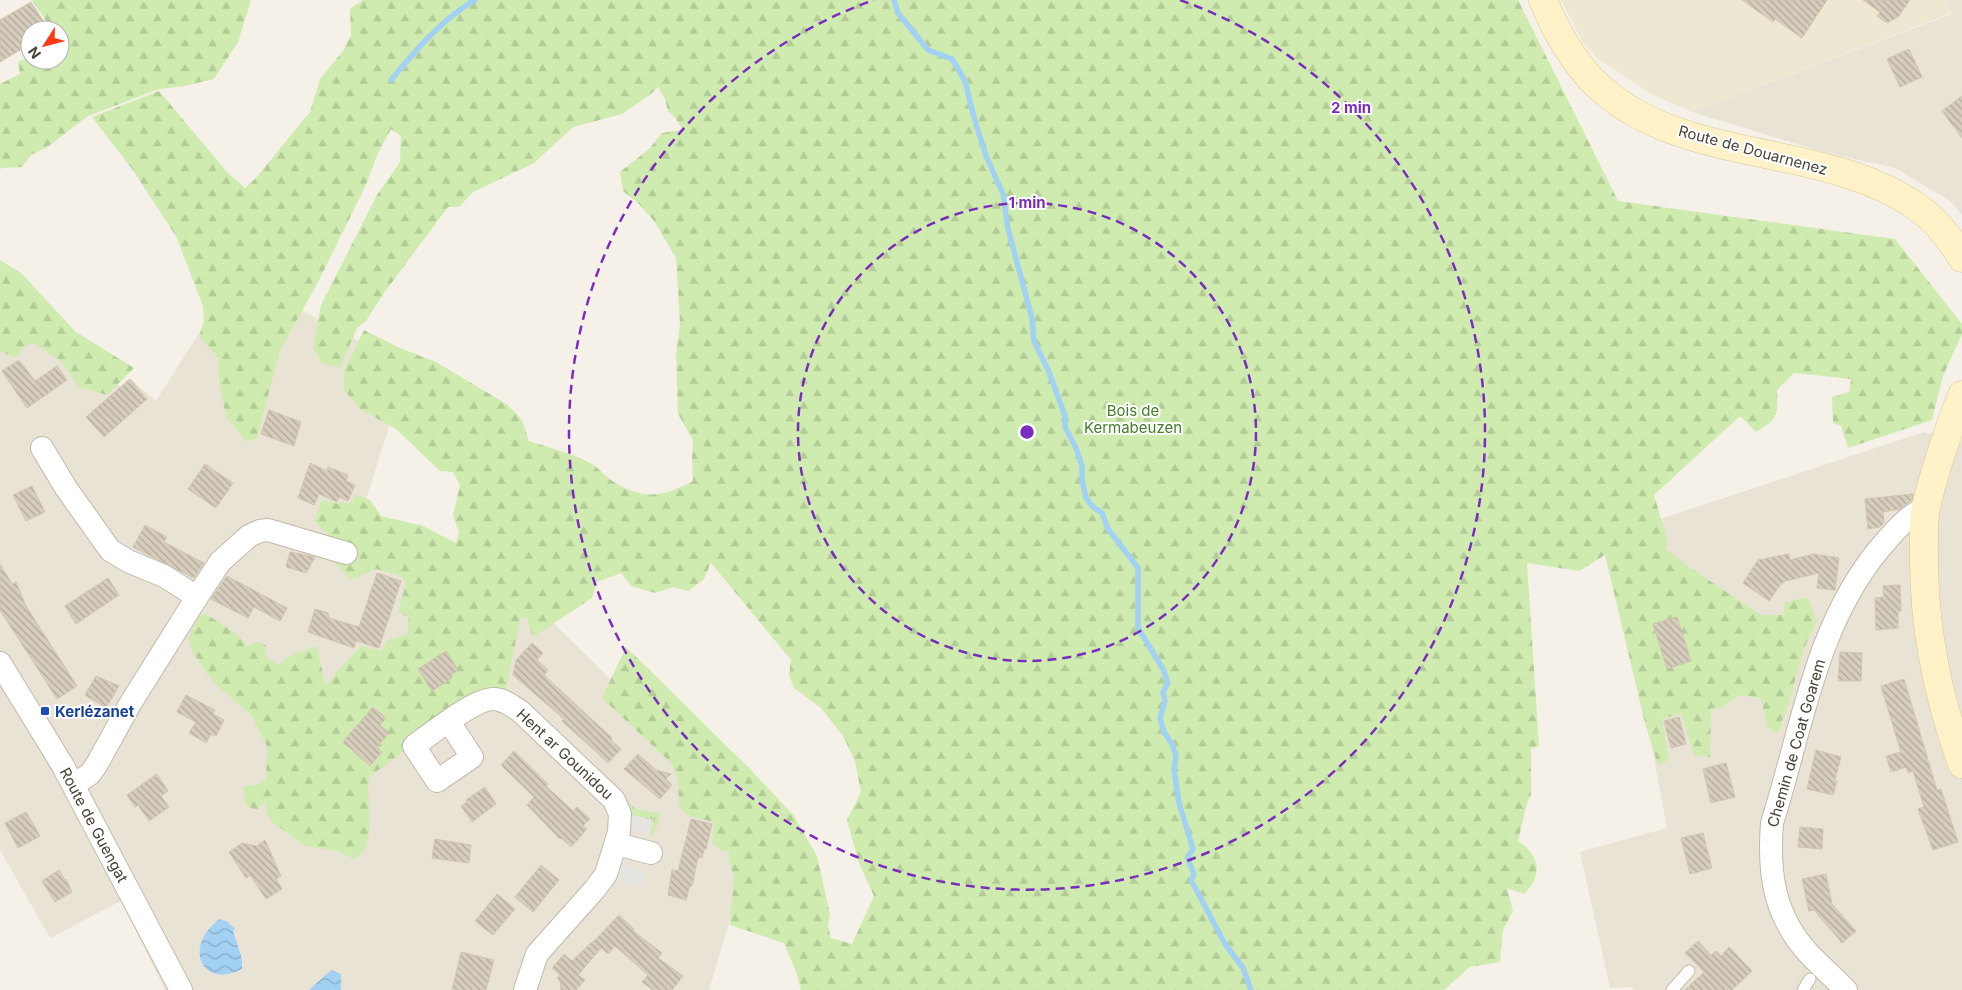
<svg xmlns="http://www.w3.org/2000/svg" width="1962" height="990" font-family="Inter,sans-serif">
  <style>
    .residential { fill: #e9e3d6 }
    .education { fill: #eee7d1 }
    .grass { fill: url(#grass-tufts) }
    .forest { fill: url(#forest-firs) }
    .parking { fill: #e6e4e0 }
    .water { fill: url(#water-waves) }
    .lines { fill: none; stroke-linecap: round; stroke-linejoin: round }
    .stream { stroke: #a2d1f4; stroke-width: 5.5 }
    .building { fill: url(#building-back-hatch); stroke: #d2c5b0 }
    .lane-casing { stroke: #c1b9aa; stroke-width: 13 }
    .street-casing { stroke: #c1b9aa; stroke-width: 24 }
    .secondary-casing { stroke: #d7c696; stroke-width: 29 }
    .lane { stroke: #fff; stroke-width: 11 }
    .street { stroke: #fff; stroke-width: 22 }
    .secondary { stroke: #fff2c8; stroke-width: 28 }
    .ring { fill: none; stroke: #7b2cbf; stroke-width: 2.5; stroke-dasharray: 9 6 }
    .transit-dot { fill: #1a4fb4; stroke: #fff; stroke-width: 2 }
    .labels { text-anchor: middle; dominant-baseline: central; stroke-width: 4; stroke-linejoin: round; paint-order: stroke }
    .street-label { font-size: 15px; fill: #494236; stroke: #fff }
    .park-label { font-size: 15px; fill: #467e26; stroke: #fff }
    .transit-label { font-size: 15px; font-weight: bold; fill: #164399; stroke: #fff; text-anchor: start }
    .centre { fill: #7b2cbf; stroke: #fff; stroke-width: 2.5 }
    .ring-label { font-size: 15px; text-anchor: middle; font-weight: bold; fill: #7b2cbf; stroke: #fff; stroke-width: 4; stroke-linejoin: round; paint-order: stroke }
  </style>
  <defs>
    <pattern id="grass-tufts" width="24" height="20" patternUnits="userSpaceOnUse" patternTransform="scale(1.25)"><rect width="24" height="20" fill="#cfebaf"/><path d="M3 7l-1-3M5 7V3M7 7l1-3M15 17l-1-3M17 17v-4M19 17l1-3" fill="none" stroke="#b3cb97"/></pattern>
    <pattern id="forest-firs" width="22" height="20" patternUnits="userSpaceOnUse" patternTransform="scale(1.25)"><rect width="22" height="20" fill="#cfebaf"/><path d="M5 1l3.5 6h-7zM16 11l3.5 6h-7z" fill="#b3cb97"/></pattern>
    <pattern id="water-waves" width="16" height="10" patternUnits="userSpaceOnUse" patternTransform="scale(1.25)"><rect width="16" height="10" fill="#a2d1f4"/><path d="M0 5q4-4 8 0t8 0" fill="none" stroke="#86abc6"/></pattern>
    <pattern id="building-back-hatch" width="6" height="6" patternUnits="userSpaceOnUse" patternTransform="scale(1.25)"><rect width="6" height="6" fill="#d7cdbd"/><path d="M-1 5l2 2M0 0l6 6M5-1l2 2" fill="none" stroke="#b0a89a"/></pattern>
  </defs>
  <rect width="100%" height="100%" fill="#f5f1e8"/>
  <g class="residential">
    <polygon points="1946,0 1962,0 1962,215 1950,201 1895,168 1823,152 1692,112 1952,14"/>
    <polygon points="229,286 274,295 408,368 351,546 527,597 661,729 756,832 709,990 165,990 121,901 50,938 0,850 0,287 121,387 129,378 156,401"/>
    <polygon points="1924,432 1962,442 1962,990 1634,990 1632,987 1610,988 1580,852 1667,828 1612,535"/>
  </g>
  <polygon class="education" points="1561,0 1946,0 1952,13 1692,112 1653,95 1597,58 1584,44"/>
  <polygon class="grass" points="618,793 636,809 661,814 654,835 650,834 652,820 629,830"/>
  <g class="forest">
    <polygon points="32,0 251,0 238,42 214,79 184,86 159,89 88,116 46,148 31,155 22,167 1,168 0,170 0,84 20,74 18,62 30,56 30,60 60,60 60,30 52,30"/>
    <path d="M363,0H1518L1618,201L1895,239L1962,324V334L1943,376L1932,420L1848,448L1841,426L1833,423L1832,397L1849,392L1851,379L1794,373L1777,390C1778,416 1778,419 1756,432L1740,416L1654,495L1667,539L1666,549L1689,567L1761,615H1783L1785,603L1797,599L1808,598L1817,621L1805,646L1789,701L1778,734L1767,727L1761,698L1739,695L1720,709L1711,708L1710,757L1694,756L1682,713L1662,719L1669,760L1658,765L1645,723L1605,555L1579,571L1527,563L1539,746L1531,749V795L1527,803L1518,841C1539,855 1544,874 1524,894L1507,888L1513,911L1503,930L1500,962L1470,967L1444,990H801L797,974L784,943L730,925L734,877L729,861V851H723L712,844L714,822L689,816L679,807L678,779L672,764L602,698L626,647L751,770L794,816L817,856L830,914L828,926L831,938L852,944L874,896L859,863L847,820L861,792L855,761L843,736L821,708L794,688L789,675L791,660L711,563L704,579L689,591L673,587L655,593L631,586L621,573L597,582L592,598L533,637L526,617L520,619L505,695L442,723L369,777C366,798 375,834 363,852C361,854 356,857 353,859L337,851L305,846L272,822L267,813L266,801L256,810L245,805L243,787L259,784L266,779L267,746L251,715L219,688L206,673L194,654L188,640L198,616L206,614L235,633L248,646L257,642L266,645L265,656L278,665L295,653L317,646L325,685L361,646L381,651L386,641L408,634V617L398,612L406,583L401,576L376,569L351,580L334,562L328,534L314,521L322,499L338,504L341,501L349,504L356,495L370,500L381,516L423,526L456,543L459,533L453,515L460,485L453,472L440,471L396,429L360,409L344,390V371L364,330L400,348L436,362L508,405L522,420L529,441C547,447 574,454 590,463C598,467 604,475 611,480C641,500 662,498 693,481L692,458L693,440L678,414L676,355L680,323L676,258L654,221L639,204L623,191L620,172L649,149L662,133L683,130L676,119L668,111L665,99L658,87L651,94L622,114L573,127L534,163L473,192L459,207H448L384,293L366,321L357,328L340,368L322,363L313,348L321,305L377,195L400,162L401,136L391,129L377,155L366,185L316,286L280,350L257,438L246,442L226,416L219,381L218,358L199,336L204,321L203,306L176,236L132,169L92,117L159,91L227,172L245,188L255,179L310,112L320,79L343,51L351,35L350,9Z"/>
    <polygon points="0,260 21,273 76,332 134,368 107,395 78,387 63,363 34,343 25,346 15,358 0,351"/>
  </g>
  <g class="parking">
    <polygon points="632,815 653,820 650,834 629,830"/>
    <polygon points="616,863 645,871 642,886 612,878"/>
  </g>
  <g class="water">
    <path d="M220,919L228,922L235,929L233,931L242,959V969C202,990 182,946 220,919Z"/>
    <polygon points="331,970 341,974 341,990 309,990"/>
  </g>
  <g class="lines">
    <g class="stream">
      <polyline points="894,0 898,13 928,50 952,59 965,81 975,121 986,156 1003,194 1008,229 1032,318 1034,341 1049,372 1065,416 1065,427 1076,448 1082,466 1082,480 1086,498 1092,506 1102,513 1108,529 1138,568 1138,628 1163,669 1168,683 1163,692 1165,701 1160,718 1164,732 1172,744 1176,756 1174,770 1179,803 1193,849 1188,856 1189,862 1194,874 1191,880 1225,944 1243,968 1251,990"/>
      <path d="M391,80C416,50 441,20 475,0"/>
    </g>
  </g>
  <g class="building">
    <polygon points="1742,0 1827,0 1802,38 1775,19 1773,22"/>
    <polygon points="1863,0 1910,0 1898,17 1887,23 1877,16 1880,12"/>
    <polygon points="31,2 49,30 30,30 30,44 0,62 0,20"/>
    <polygon points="1909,49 1922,77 1900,87 1887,59"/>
    <polygon points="1962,96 1962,138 1942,111"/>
    <polygon points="19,360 35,381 57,366 67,380 27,408 2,371"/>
    <polygon points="130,379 147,399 104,437 86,417"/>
    <polygon points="269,410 301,422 294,446 261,434"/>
    <polygon points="310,463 327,471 328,467 348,475 346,481 355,485 348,501 339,497 337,502 319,494 314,505 298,498"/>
    <polygon points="205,464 233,483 216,508 188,489"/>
    <polygon points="32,486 45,512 26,521 13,495"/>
    <polygon points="1913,494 1912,500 1899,509 1883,512 1884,523 1880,527 1868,529 1865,499"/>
    <polygon points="145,525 167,537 164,542 204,563 194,578 133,547"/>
    <polygon points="290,552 315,557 306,573 286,567"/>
    <polygon points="1789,554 1790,560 1813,554 1839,558 1835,590 1817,588 1819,573 1785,581 1781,584 1769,601 1743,583 1758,560"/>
    <polygon points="0,564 12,584 16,582 26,606 77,686 57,699 0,610"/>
    <polygon points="377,573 401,581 379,648 356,641 354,648 308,632 315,609 328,613 329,618 359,627"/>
    <polygon points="227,576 287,608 280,621 254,607 248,618 211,599"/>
    <polygon points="108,578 119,595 76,624 65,606"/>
    <polygon points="1900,585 1901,611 1898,611 1898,628 1876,630 1875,598 1884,597 1883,586"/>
    <polygon points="1677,617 1691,661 1667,669 1653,624"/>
    <polygon points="532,643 543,653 537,660 548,670 544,675 612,738 611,740 621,749 608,763 562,721 564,719 513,675 516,660"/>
    <polygon points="446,651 458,670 451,675 452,678 432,691 418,669"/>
    <polygon points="1840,652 1862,653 1861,681 1838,681"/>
    <polygon points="96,676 119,686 106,708 85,695"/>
    <polygon points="1904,679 1937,790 1941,789 1958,842 1933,850 1918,809 1924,807 1913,771 1908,773 1906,767 1891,772 1886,756 1901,752 1881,686"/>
    <polygon points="186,695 215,710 213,714 224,720 216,736 211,734 206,743 189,733 196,722 177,712"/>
    <polygon points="373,707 386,718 380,725 389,733 377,747 382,752 370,766 343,742"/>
    <polygon points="1679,717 1686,744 1671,748 1664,721"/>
    <polygon points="1816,750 1841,757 1835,780 1837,781 1833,795 1807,789"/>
    <polygon points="514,751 548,784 546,786 573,811 577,807 590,819 583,826 587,829 571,847 561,838 560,839 527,805 534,797 501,765"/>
    <polygon points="638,754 656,770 671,774 666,779 672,785 660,799 624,769"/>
    <polygon points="1726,763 1735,797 1711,803 1703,769"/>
    <polygon points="157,774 168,791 161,796 169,807 149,821 138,805 135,807 127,795"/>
    <polygon points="485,787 496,804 472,822 461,806 467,802 466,800"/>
    <polygon points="26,812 40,836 18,848 5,823"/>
    <polygon points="691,819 712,824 706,849 704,849 702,858 698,857 692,886 690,886 686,900 668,895 672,870 678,871"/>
    <polygon points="1800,827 1823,829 1822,849 1798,847"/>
    <polygon points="1703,833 1712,868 1690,874 1681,838"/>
    <polygon points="435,839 471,845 469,863 432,858"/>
    <polygon points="265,840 281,876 276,879 282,889 266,899 250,875 246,878 229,852 242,843 257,846"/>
    <polygon points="541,865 559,880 533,912 515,897"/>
    <polygon points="59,870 65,880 66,879 72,892 55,902 42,881"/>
    <polygon points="1826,874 1832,904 1856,931 1842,943 1814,910 1809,911 1802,879"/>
    <polygon points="497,894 515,909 493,935 475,921"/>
    <polygon points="619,915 634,929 633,931 662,953 658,958 683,976 672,990 653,990 642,982 648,975 615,946 608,954 594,941"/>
    <polygon points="593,941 601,948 578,975 585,980 576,990 561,990 560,981 557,978 560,975 552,968 564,954 572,961"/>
    <polygon points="1698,941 1711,955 1716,951 1721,956 1729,947 1752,971 1732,990 1685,990 1704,972 1685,953"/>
    <polygon points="461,952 494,960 486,990 452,990"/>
  </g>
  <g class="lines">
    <defs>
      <g id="lane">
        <polyline points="1672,990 1689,971"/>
        <polyline points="1803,990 1810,979"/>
      </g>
      <g id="street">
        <polyline points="42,448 66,488 110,550 128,561 164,576 197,597"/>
        <polyline points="0,663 63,766 181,990"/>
        <path d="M449,722L472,757L437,781L414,746C431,734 476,697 495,699C505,700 512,706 520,711L614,800L620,814L619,832L606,874L595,889L537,954L525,990"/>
        <polyline points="73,785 90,774 97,764 130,704 197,597 220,562 249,536 260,531 268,530 346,553"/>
        <polyline points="617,844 651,853"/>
        <path d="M1846,990C1834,978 1822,967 1810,955C1774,916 1768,875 1772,823C1802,729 1815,626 1880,548C1894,532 1906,516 1926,508"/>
      </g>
      <g id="secondary">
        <path d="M1543,0C1555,29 1570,57 1592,80C1676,167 1823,140 1917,207C1936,220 1950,238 1962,258"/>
        <path d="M1962,395C1948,431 1935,469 1926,507C1923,524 1924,543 1924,560C1924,631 1938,697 1962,764"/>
      </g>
    </defs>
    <use href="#lane" class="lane-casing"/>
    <use href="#street" class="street-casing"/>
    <use href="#secondary" class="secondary-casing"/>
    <use href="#lane" class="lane"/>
    <use href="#street" class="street"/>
    <use href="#secondary" class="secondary"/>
  </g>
  <g class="ring">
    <circle cx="1027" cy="432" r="229"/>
    <path d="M1180 0A458 458 0 1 1 874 0"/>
  </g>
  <rect class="transit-dot" x="40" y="706" width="10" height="10" rx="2.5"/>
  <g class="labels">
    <g class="street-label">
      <text transform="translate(1753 150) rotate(15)">Route de Douarnenez</text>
      <text transform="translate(1796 743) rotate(-74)">Chemin de Coat Goarem</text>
      <text transform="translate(565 754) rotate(43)">Hent ar Gounidou</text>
      <text transform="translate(94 825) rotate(62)">Route de Guengat</text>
    </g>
    <g class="park-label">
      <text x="1133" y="410">Bois de<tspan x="1133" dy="17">Kermabeuzen</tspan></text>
    </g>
    <g class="transit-label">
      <text x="55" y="711">Kerlézanet</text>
    </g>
  </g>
  <circle cx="1027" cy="432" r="8" class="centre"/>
  <g class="ring-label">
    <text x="1351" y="113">2 min</text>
    <text x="1027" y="208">1 min</text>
  </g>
  <g transform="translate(45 45) rotate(234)"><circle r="24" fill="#ffffff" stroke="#b6b3af"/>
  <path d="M0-4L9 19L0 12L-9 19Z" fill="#ff3b15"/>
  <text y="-8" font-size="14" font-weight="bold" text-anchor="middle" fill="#494236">N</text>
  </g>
</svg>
